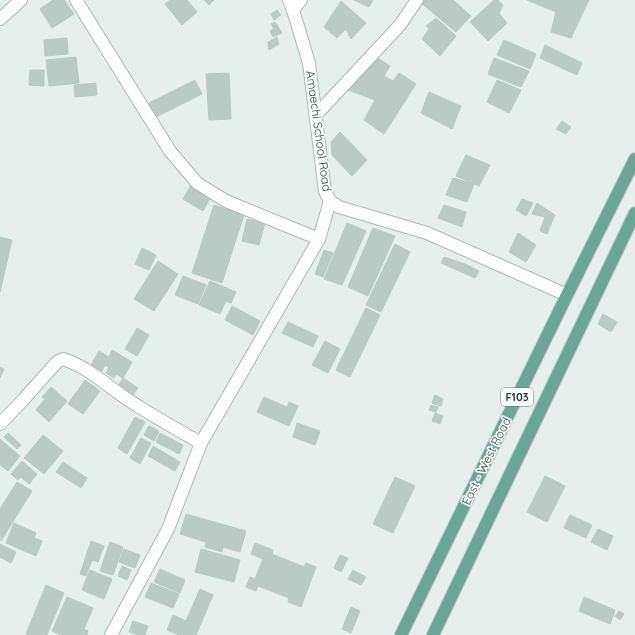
<svg xmlns="http://www.w3.org/2000/svg" width="635" height="635" font-family="Quicksand,sans-serif">
  <style>
    .building { fill: #bbcac4; stroke: #b8c9c2 }
    .lines { fill: none; stroke-linecap: round; stroke-linejoin: round }
    .minor-casing { stroke: #a8b8b2; stroke-width: 14 }
    .primary-casing { stroke: #c2cac8; stroke-width: 14 }
    .minor { stroke: #fff; stroke-width: 12 }
    .primary { stroke: #6aa596; stroke-width: 12 }
    .labels { text-anchor: middle; dominant-baseline: central; stroke-width: 3.5; stroke-linejoin: round; paint-order: stroke }
    .shield { fill: #f7fbf9; stroke: #637a73; stroke-width: 1 }
    .shield-label { font-size: 11px; font-weight: bold; fill: #24423a }
    .street-label { font-size: 12px; fill: #24423a; stroke: #f7fbf9 }
  </style>
  <rect width="100%" height="100%" fill="#e6efeb"/>
  <g class="building">
    <polygon points="53,0 64,0 74,14 52,28 40,9"/>
    <polygon points="170,0 187,0 197,12 182,25 165,4"/>
    <polygon points="204,0 214,0 209,5"/>
    <polygon points="354,0 373,0 369,7"/>
    <polygon points="422,0 453,0 471,16 456,32 420,2"/>
    <polygon points="494,0 498,0 503,5 499,13 507,23 488,41 470,22"/>
    <polygon points="527,0 589,0 571,38 551,32 556,12"/>
    <polygon points="341,1 366,23 351,39 346,29 337,38 324,27"/>
    <polygon points="277,10 281,15 274,20 271,14"/>
    <polygon points="436,18 456,36 440,56 422,39 429,29 426,26"/>
    <polygon points="275,22 282,33 273,37 270,31 274,29 271,24"/>
    <polygon points="277,37 279,44 269,50 268,42"/>
    <polygon points="67,38 68,54 45,56 44,40"/>
    <polygon points="504,40 536,54 530,69 497,55"/>
    <polygon points="545,45 582,63 577,75 540,58"/>
    <polygon points="373,55 390,66 384,76 393,81 399,73 416,84 384,134 364,120 375,100 348,90"/>
    <polygon points="76,57 79,83 49,86 46,60"/>
    <polygon points="494,58 529,71 521,87 488,74"/>
    <polygon points="30,70 44,70 44,86 29,85"/>
    <polygon points="229,73 231,119 209,120 206,74"/>
    <polygon points="195,80 202,94 154,118 147,104"/>
    <polygon points="497,80 521,90 509,113 487,102"/>
    <polygon points="96,83 97,95 75,97 74,85"/>
    <polygon points="429,92 461,106 452,129 421,113"/>
    <polygon points="562,121 571,127 566,134 556,129"/>
    <polygon points="340,132 367,160 352,176 332,155 331,142"/>
    <polygon points="466,155 490,165 479,186 456,176"/>
    <polygon points="453,178 474,184 467,202 446,195"/>
    <polygon points="192,183 212,195 203,211 183,199"/>
    <polygon points="522,199 533,203 526,216 516,210"/>
    <polygon points="537,203 555,215 547,234 540,231 545,217 532,214"/>
    <polygon points="214,205 244,215 222,283 192,273"/>
    <polygon points="444,205 466,212 462,227 438,218"/>
    <polygon points="247,219 265,223 259,245 242,241"/>
    <polygon points="347,223 366,231 342,285 324,279"/>
    <polygon points="373,228 395,236 368,296 348,287"/>
    <polygon points="518,233 536,245 526,262 509,252"/>
    <polygon points="0,237 12,240 0,292"/>
    <polygon points="395,244 410,252 381,312 366,305"/>
    <polygon points="142,248 156,255 149,270 135,264"/>
    <polygon points="324,250 333,253 323,277 315,274"/>
    <polygon points="444,257 465,264 479,271 475,278 441,263"/>
    <polygon points="158,261 178,274 154,311 134,299"/>
    <polygon points="183,276 206,285 198,304 175,295"/>
    <polygon points="210,281 236,292 231,303 226,301 220,314 199,305"/>
    <polygon points="232,306 260,321 253,335 225,320"/>
    <polygon points="366,308 380,315 350,377 336,370"/>
    <polygon points="603,314 617,322 611,332 598,324"/>
    <polygon points="288,322 318,336 313,347 282,333"/>
    <polygon points="137,328 149,335 137,356 125,349"/>
    <polygon points="325,341 340,349 328,373 312,365"/>
    <polygon points="112,350 132,362 123,378 116,374 114,378 106,373 109,367 105,365 102,371 91,365 99,351 109,357"/>
    <polygon points="0,367 4,369 0,378"/>
    <polygon points="123,378 138,388 133,395 118,386"/>
    <polygon points="85,380 100,391 83,414 68,404"/>
    <polygon points="51,387 67,401 49,422 36,410 45,399 42,397"/>
    <polygon points="435,395 443,399 441,406 432,403"/>
    <polygon points="264,397 287,407 289,402 298,406 289,426 257,412"/>
    <polygon points="431,405 438,407 436,412 429,410"/>
    <polygon points="435,413 443,416 440,424 432,421"/>
    <polygon points="135,417 145,422 127,454 118,448"/>
    <polygon points="297,423 320,431 315,445 293,437"/>
    <polygon points="149,426 159,431 154,441 144,435"/>
    <polygon points="8,433 21,445 17,449 4,437"/>
    <polygon points="160,433 183,445 179,454 156,442"/>
    <polygon points="43,435 63,451 44,474 24,458"/>
    <polygon points="141,438 151,443 140,464 130,458"/>
    <polygon points="0,439 20,456 8,471 0,465"/>
    <polygon points="153,446 180,462 175,471 148,456"/>
    <polygon points="22,461 37,474 29,484 21,477 18,480 11,474"/>
    <polygon points="63,462 87,478 81,488 56,472"/>
    <polygon points="545,476 565,486 547,522 527,512"/>
    <polygon points="395,477 415,486 393,533 373,524"/>
    <polygon points="17,482 32,491 1,541 0,509"/>
    <polygon points="186,514 246,531 240,552 223,547 222,552 205,547 206,542 180,534"/>
    <polygon points="570,515 592,525 586,538 564,528"/>
    <polygon points="14,523 36,533 34,538 42,541 36,556 6,543"/>
    <polygon points="598,529 613,536 607,550 591,542"/>
    <polygon points="91,541 104,546 98,562 92,560 86,576 80,574"/>
    <polygon points="110,542 123,547 113,575 100,571"/>
    <polygon points="255,543 273,550 272,554 304,567 306,563 316,567 301,607 288,602 289,598 258,586 256,591 246,587 250,577 255,579 263,559 251,554"/>
    <polygon points="0,544 16,552 11,563 0,557"/>
    <polygon points="124,549 140,555 135,568 119,562"/>
    <polygon points="201,549 240,560 234,582 195,572"/>
    <polygon points="340,555 348,558 341,572 334,568"/>
    <polygon points="122,566 131,570 127,580 118,576"/>
    <polygon points="160,569 185,580 180,593 154,582"/>
    <polygon points="90,570 112,579 104,599 82,590"/>
    <polygon points="353,570 366,577 361,585 348,579"/>
    <polygon points="151,583 179,594 173,608 145,597"/>
    <polygon points="46,585 64,593 47,635 29,635 26,634"/>
    <polygon points="200,589 213,595 196,635 179,635 167,630 173,615 186,621"/>
    <polygon points="67,597 93,608 84,629 88,631 87,635 61,635 52,631"/>
    <polygon points="584,597 615,610 610,624 579,611"/>
    <polygon points="351,607 360,611 351,633 342,629"/>
    <polygon points="619,611 624,614 620,620 615,616"/>
    <polygon points="133,621 148,626 145,635 137,635 129,632"/>
  </g>
  <g class="lines">
    <defs>
      <g id="minor">
        <polyline points="76,0 170,151 197,183 226,201 319,239"/>
        <polyline points="289,0 293,10 309,63 325,191 330,201 339,207 427,233 567,295"/>
        <polyline points="293,10 301,0"/>
        <polyline points="0,19 21,0"/>
        <polyline points="316,115 400,25 417,0"/>
        <path d="M0,424L23,400L57,362L63,359C88,367 106,385 127,399C151,415 176,429 201,443"/>
        <polyline points="111,635 168,529 201,443 319,239 330,201"/>
      </g>
      <g id="primary">
        <polyline points="401,635 567,295 635,159"/>
        <polyline points="433,635 635,213"/>
      </g>
    </defs>
    <use href="#minor" class="minor-casing"/>
    <use href="#primary" class="primary-casing"/>
    <use href="#minor" class="minor"/>
    <use href="#primary" class="primary"/>
  </g>
  <g class="labels">
    <rect class="shield" x="501" y="388" width="32" height="18" rx="3"/>
    <g class="shield-label">
      <text x="517" y="397">F103</text>
    </g>
    <g class="street-label">
      <text transform="translate(319 131) rotate(82)">Amaechi School Road</text>
      <text transform="translate(486 461) rotate(-64)">East - West Road</text>
    </g>
  </g>
</svg>
